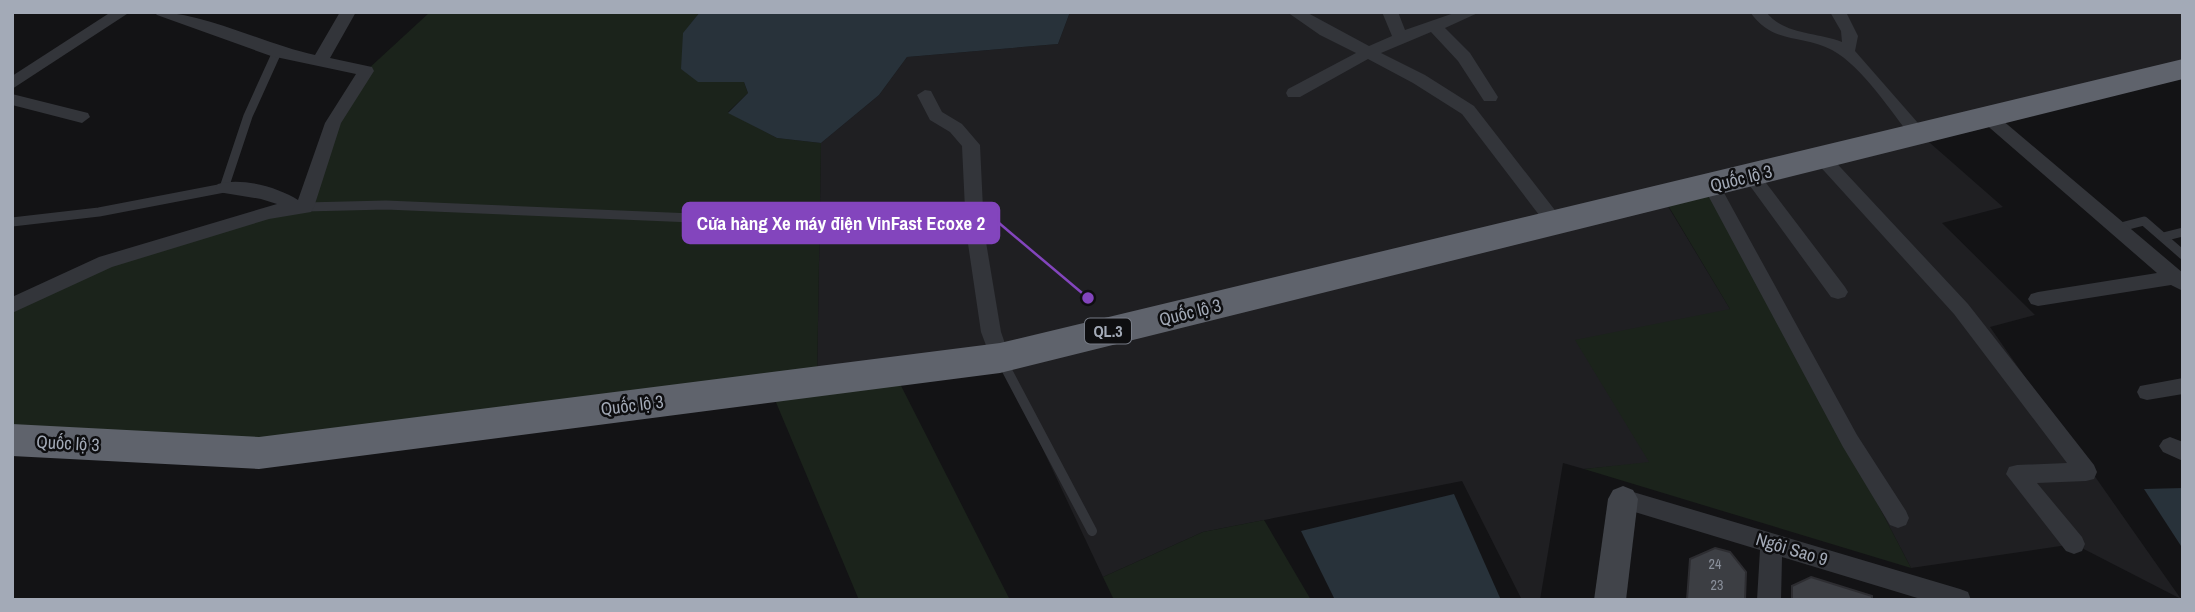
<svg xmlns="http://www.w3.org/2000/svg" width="2195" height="612" font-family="'Archivo Narrow',sans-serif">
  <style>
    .built { fill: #1f1f22 }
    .green { fill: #1b231b }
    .water { fill: #28323a }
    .building { fill: #3c3e43; stroke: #2d2d31; stroke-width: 2 }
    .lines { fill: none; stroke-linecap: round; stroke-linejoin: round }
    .lane-far1 { stroke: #33353a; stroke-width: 9 }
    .lane { stroke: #33353a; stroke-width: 10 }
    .street { fill: #33353a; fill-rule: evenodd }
    .secondary { fill: #41444a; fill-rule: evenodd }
    .highway { fill: #5f636c; fill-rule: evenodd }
    .labels { text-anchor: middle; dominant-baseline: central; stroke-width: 5; stroke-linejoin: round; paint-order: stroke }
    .number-label { font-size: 14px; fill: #898f9a }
    .shield { fill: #0e0e10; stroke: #767b85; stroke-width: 2 }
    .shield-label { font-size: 16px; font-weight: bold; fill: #a3aab7 }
    .street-label { font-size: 18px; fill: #a3aab7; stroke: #0e0e10 }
    .leader { fill: none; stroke: #8345bd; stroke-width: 2.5 }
    .callout-dot { fill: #8345bd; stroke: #0e0e10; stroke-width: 2.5 }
    .callout { fill: #8345bd; stroke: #8345bd; stroke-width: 2.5 }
    .callout-label { font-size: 19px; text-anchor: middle; font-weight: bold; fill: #fff }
  </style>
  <rect width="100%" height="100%" fill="#131315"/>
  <polygon class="built" points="1070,12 2183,12 2183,69 1921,135 2003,207 1942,223 2035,315 1990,327 2181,599 2074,544 1911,568 1712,186 1663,198 1730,309 1650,463 1584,469 1563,463 1540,600 1522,600 1462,481 1203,532 1103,577 1000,358 817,382 821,143 879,95 907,57 1058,44"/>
  <g class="green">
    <polygon points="430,12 700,12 683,34 698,82 744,82 748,93 728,112 777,138 821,143 817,381 894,372 1010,600 859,600 770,388 259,453 12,440 12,304 63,280 305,207 333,123 366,71"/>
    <polygon points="1712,186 1911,568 1584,469 1649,462 1575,340 1730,309 1663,197"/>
    <polygon points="1264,520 1311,600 1114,600 1103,577 1203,532"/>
  </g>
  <g class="water">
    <polygon points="700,12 1070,12 1058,44 907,57 879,95 821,143 777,138 728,113 748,93 744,82 698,82 681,69 683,33"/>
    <polygon points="2183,488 2183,549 2144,489"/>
    <polygon points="1454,494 1501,600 1335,600 1301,531"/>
  </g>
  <g class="building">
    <polygon points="1715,548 1730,552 1746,572 1745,600 1687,600 1690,559"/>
    <polygon points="1811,577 1872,596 1872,600 1792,600 1792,586"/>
  </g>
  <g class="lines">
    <g class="lane-far1">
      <polyline points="305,207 386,205 975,230"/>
      <polyline points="12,222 99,212 224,188 248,116 277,52"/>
      <polyline points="2117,228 2144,221 2183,255"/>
      <polyline points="2163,237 2183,232"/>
    </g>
    <polyline class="lane" points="1002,361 1092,531"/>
    <g class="street">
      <polygon points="111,12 130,12 12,89 12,76"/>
      <path d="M154,12C204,12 264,44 315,55L340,12H356L330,58L372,67L374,71L341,123L314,207L311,212L269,219L112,267L12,313V297L99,257L277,204L261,199L218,192L215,188L218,184C241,177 278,187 298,200L325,123L356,74L271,56L157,15Z"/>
      <polygon points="1287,12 1306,12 1369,46 1392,36 1382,12 1398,12 1405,30 1457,12 1480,12 1445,28 1470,53 1498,97 1496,101 1484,101 1458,61 1431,32 1381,53 1425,75 1474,106 1561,218 1564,223 1561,228 1549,228 1462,114 1413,83 1368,59 1300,97 1288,97 1286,93 1288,89 1356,53 1320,35"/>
      <path d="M1750,12H1766C1784,35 1817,32 1842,42L1841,31L1830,12H1846L1858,36L1855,51L1925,131L1928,135L1925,139H1913C1891,112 1863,67 1832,50C1802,34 1773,45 1750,12Z"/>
      <polygon points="925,90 931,91 942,112 962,124 980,145 984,230 1001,332 1010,358 1007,364 1000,366 993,364 981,332 966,230 962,146 950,132 930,120 917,95"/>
      <polygon points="12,94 88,113 90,117 82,123 12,105"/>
      <polygon points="1989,112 1995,114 2183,273 2183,291 2171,285 2038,306 2031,304 2028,299 2031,294 2038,292 2157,273 1983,122 1981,118"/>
      <polygon points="1822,152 1828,154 1968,304 2094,465 2097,472 2094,479 2086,481 2037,483 2082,537 2085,544 2082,551 2074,554 2066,551 2006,474 2009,467 2017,465 2067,463 1954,314 1816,162 1813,158 1816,154"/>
      <polygon points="1751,169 1757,171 1845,287 1848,292 1845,297 1838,299 1831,297 1745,179 1742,175 1745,171"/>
      <polygon points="1712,180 1718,182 1857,435 1906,511 1909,518 1906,525 1898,528 1890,525 1843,447 1703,186 1706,182"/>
      <polygon points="2183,378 2183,394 2147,400 2140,398 2137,392 2140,386"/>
      <polygon points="2170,437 2183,442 2183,461 2163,452 2159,446 2163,440"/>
      <polygon points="1623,489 1960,589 1968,592 1971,600 1924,600 1782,557 1781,600 1757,600 1760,550 1615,506 1612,499 1615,492"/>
    </g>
    <polygon class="secondary" points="1623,486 1633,490 1638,499 1626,600 1594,600 1608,499 1613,490"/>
    <polygon class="highway" points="2183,59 2183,79 1000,373 259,469 12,456 12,424 259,437 1000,343"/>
  </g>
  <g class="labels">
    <g class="number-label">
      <text x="1715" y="564">24</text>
      <text x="1717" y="585">23</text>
    </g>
    <rect class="shield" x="1085" y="318.5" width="46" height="25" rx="5"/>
    <g class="shield-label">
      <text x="1108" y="331">QL.3</text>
    </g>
    <g class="street-label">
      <text transform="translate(1741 178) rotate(-14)">Quốc lộ 3</text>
      <text transform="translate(1190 312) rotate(-14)">Quốc lộ 3</text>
      <text transform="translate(632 405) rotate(-7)">Quốc lộ 3</text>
      <text transform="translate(68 443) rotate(3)">Quốc lộ 3</text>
      <text transform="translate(1792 549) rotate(17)">Ngôi Sao 9</text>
    </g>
  </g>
  <path class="leader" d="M1088 298L999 223"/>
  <circle class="callout-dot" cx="1088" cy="298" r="7"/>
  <rect class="callout" x="683" y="203" width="316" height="40" rx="7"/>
  <g class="callout-label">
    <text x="841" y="230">Cửa hàng Xe máy điện VinFast Ecoxe 2</text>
  </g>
  <rect width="2195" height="612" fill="none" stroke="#a3aab7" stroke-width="28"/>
</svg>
